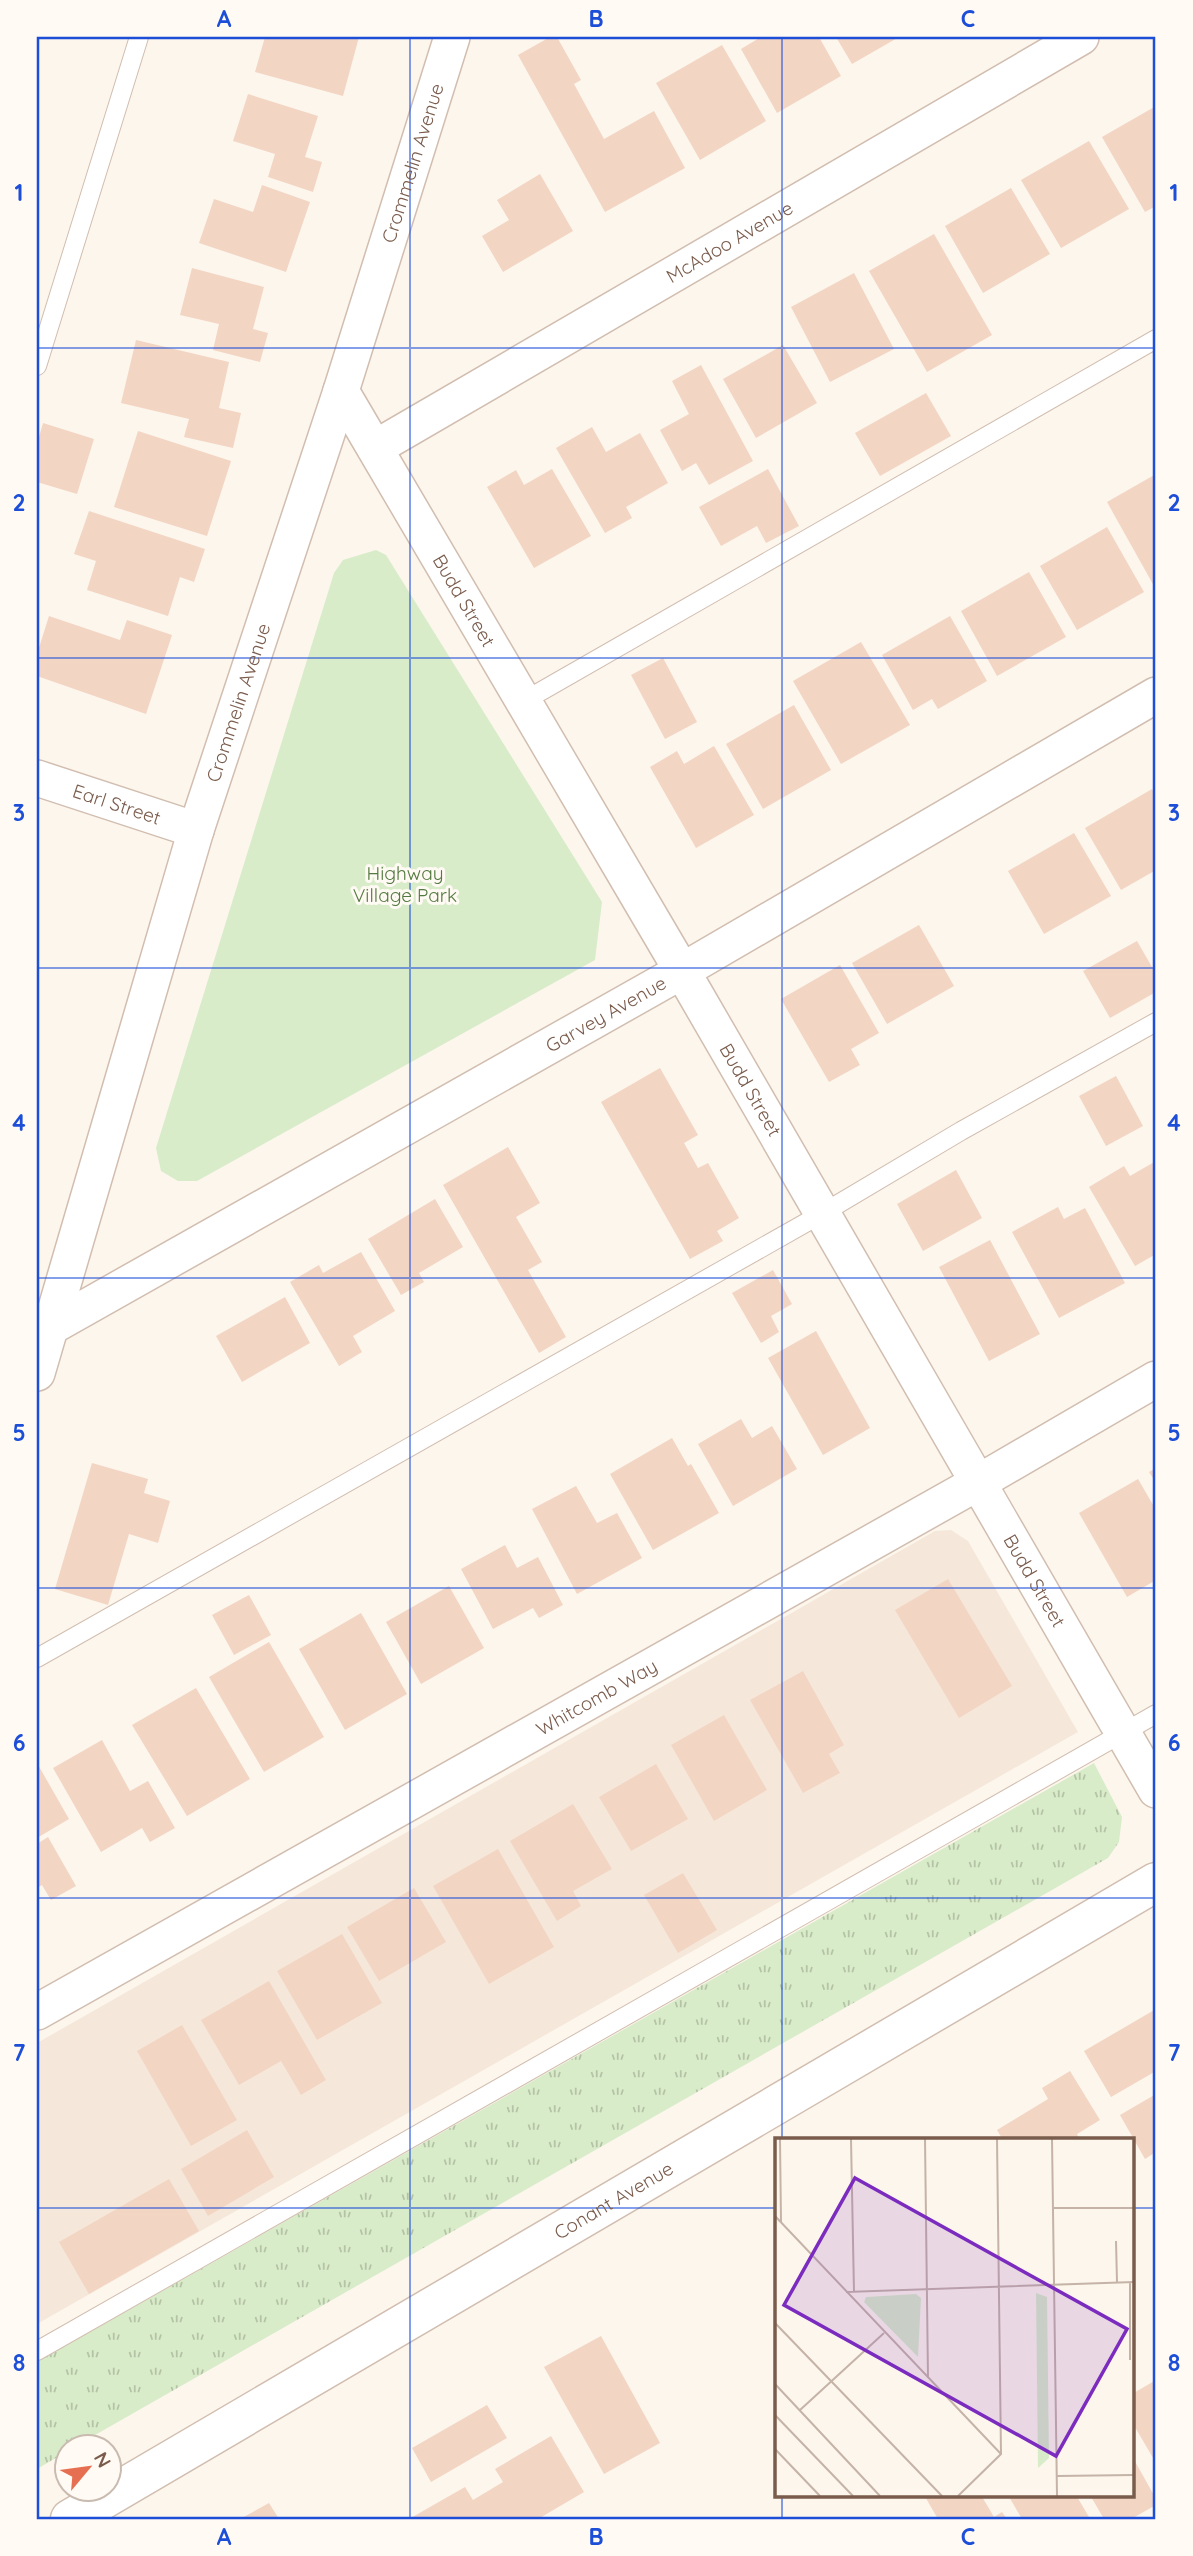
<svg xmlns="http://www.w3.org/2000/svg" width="1193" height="2556" viewBox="0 0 1193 2556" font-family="Quicksand,sans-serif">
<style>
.residential{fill:#f5e8da}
.grass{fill:url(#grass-tufts)}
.green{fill:#d8ecc9}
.building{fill:#f3d5c3}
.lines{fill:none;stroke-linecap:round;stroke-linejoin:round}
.service-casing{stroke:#d1beb0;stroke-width:20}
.minor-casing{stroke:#d1beb0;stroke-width:38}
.tertiary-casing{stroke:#d1beb0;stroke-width:41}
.service{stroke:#fff;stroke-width:18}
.minor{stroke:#fff;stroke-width:35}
.tertiary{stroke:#fff;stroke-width:38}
.grid{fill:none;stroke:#1d4ed8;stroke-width:2;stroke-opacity:0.55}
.labels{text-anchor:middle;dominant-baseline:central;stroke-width:6;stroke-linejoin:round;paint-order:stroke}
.street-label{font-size:19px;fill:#7a5c4d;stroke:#fffaf3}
.park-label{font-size:19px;fill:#537a41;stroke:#fffaf3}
.inset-road{fill:none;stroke:#c5b3a7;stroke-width:2}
.view{fill:#7b2cbf;fill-opacity:0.15;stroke:#7b2cbf;stroke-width:3.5}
.inset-edge{fill:none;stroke:#7a5c4d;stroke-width:3.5}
.neatline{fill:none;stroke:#1d4ed8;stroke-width:2.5}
.grid-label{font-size:23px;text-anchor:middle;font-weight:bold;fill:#1d4ed8}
</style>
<defs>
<pattern id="grass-tufts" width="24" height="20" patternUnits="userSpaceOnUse" patternTransform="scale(1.75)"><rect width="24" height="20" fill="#d8ecc9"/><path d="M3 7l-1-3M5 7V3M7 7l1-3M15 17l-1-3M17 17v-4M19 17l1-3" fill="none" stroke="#b4c2a5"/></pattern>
</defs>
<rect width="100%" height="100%" fill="#fdf6ec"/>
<polygon class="residential" points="951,1530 968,1541 1078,1732 37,2324 37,2043 935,1531"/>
<polygon class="grass" points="1094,1763 1122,1817 1119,1842 1108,1858 74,2447 66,2448 66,2452 37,2469 37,2362"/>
<polygon class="green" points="376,550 386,555 602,902 595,960 197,1181 178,1181 161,1171 156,1148 334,573 343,560"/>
<g class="building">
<polygon points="265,37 359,37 343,96 255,72"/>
<polygon points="550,37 557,37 581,80 574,84 604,139 654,111 685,168 605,212 518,55"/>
<polygon points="761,37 819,37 841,76 777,113 741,49"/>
<polygon points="836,37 899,37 852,64"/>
<polygon points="722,45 766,121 700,160 656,83"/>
<polygon points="248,94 318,116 305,157 322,162 313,192 268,177 275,154 233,141"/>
<polygon points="1156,106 1156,206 1145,212 1102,137"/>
<polygon points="1089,141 1129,209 1061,248 1021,180"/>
<polygon points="540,174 573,231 503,272 482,236 509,220 497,200"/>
<polygon points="262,185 310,202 286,272 199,243 214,199 253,212"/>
<polygon points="1011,188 1050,254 983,293 945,226"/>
<polygon points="934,234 992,335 927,372 869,271"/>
<polygon points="192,268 264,287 253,329 268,333 260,362 213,350 219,324 180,315"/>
<polygon points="854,273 894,349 830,382 791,307"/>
<polygon points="136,340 229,362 219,408 241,413 233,448 184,437 189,419 121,403"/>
<polygon points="783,345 817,403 756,438 723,379"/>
<polygon points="701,365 753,461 709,485 696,463 682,471 660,430 689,414 672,381"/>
<polygon points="926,393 951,436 880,476 855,433"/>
<polygon points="43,423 94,439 77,494 37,482 37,444"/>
<polygon points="592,427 606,452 640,433 668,483 626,507 632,518 605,533 556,448"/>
<polygon points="138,431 231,461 207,536 114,507"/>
<polygon points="552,469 591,536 534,568 487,487 516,470 524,485"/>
<polygon points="768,469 799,526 766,543 757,526 721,546 699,507"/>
<polygon points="1156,474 1156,585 1154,586 1107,502"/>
<polygon points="89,511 205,549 194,582 180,577 168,616 87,590 96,561 74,554"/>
<polygon points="1107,527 1144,592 1077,630 1040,566"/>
<polygon points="1029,572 1066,637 997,676 961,611"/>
<polygon points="49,616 120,640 127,620 172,635 146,714 37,676 37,654"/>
<polygon points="950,616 987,681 938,709 932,699 913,710 882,655"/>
<polygon points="861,642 910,725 841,764 793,681"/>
<polygon points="663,658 697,722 665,739 631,675"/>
<polygon points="794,705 831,770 763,809 726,744"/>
<polygon points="714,746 754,815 696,848 650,767 677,751 684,764"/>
<polygon points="1152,789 1156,796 1156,870 1121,890 1085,828"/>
<polygon points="1074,833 1111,896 1044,934 1008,871"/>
<polygon points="919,925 954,986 887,1024 852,963"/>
<polygon points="1137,941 1156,974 1156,992 1110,1018 1083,971"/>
<polygon points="840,965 879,1033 851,1049 860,1065 829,1082 781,999"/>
<polygon points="660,1068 698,1135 684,1143 698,1168 708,1163 739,1218 717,1231 723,1241 690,1259 601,1102"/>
<polygon points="1116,1076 1143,1126 1106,1146 1079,1096"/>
<polygon points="508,1147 540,1203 516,1217 542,1262 528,1270 566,1337 539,1353 443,1185"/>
<polygon points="1156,1161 1156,1254 1135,1266 1089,1187 1124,1166 1130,1176"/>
<polygon points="956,1170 982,1218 923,1251 897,1204"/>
<polygon points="435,1199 463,1247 419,1273 424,1282 401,1295 368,1239"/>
<polygon points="1058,1207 1064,1219 1085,1208 1125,1283 1059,1318 1012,1232"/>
<polygon points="990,1240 1040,1334 989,1361 939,1267"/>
<polygon points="361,1252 395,1311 353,1336 362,1352 339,1366 290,1282 319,1265 323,1273"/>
<polygon points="773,1270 792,1304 771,1316 779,1332 761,1343 732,1293"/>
<polygon points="285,1297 310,1343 242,1382 216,1336"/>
<polygon points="816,1331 870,1428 823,1455 768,1358"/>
<polygon points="741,1419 752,1438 772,1426 797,1469 733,1506 698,1444"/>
<polygon points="672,1438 688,1466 691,1464 719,1513 653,1550 610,1474"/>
<polygon points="92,1463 148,1479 144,1493 170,1501 158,1543 129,1534 108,1605 55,1589"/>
<polygon points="1156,1468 1156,1483 1149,1472"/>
<polygon points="1138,1479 1156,1510 1156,1580 1127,1597 1079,1513"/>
<polygon points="576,1486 597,1523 617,1513 642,1558 577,1594 532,1509"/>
<polygon points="505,1545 517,1568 538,1557 563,1605 539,1618 533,1608 493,1629 461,1569"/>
<polygon points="948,1579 1012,1686 959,1718 895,1610"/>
<polygon points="449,1586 484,1648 421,1684 386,1622"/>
<polygon points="249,1595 271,1635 234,1655 212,1615"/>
<polygon points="361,1613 407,1694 345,1730 299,1649"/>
<polygon points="269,1642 324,1737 264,1772 209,1677"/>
<polygon points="803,1671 844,1745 829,1754 840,1773 803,1793 750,1700"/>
<polygon points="196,1688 250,1779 187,1816 132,1725"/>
<polygon points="724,1715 767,1790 714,1821 671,1745"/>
<polygon points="102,1740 130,1791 148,1781 175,1828 150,1842 142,1828 101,1852 53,1768"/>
<polygon points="37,1763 69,1819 37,1838"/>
<polygon points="656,1764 688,1819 631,1851 599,1797"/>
<polygon points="573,1804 612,1869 573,1891 581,1906 557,1921 510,1841"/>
<polygon points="48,1837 76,1886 51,1900 42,1885 37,1888 37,1844"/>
<polygon points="498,1849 554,1947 489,1984 433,1886"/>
<polygon points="683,1873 717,1930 678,1953 644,1895"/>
<polygon points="414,1888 446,1942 379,1981 347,1927"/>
<polygon points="342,1934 382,2003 317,2040 277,1971"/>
<polygon points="269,1981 326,2080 301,2095 281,2061 239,2085 201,2020"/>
<polygon points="1156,2009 1156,2071 1111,2097 1084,2051"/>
<polygon points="182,2025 237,2120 191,2146 137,2051"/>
<polygon points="1070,2071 1100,2120 1077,2134 1080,2140 1003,2140 997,2130 1048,2099 1042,2088"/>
<polygon points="1156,2094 1156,2152 1145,2159 1120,2115"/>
<polygon points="247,2130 274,2177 208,2216 181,2169"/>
<polygon points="169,2179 199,2231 89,2294 59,2242"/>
<polygon points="601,2336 660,2443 604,2474 544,2367"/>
<polygon points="1156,2380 1156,2463 1132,2422 1132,2394"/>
<polygon points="487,2405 507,2438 431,2482 412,2448"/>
<polygon points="551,2436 584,2492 538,2519 409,2519 465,2487 473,2500 503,2482 495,2469"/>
<polygon points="1132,2456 1156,2499 1156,2505 1131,2519 1104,2519 1090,2495 1132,2495"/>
<polygon points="924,2495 981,2495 994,2517 1002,2512 1007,2519 938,2519"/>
<polygon points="1008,2495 1076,2495 1089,2517 1085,2519 1022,2519"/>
<polygon points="269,2503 279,2519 240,2519"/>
</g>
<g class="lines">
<g class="service-casing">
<g id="service">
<polyline points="37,366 139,37"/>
<polyline points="524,701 1156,339"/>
<polyline points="37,1658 823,1213 961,1131 1156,1022"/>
<polyline points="37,2351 1156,1714"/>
</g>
</g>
<g class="minor-casing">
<g id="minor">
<path id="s1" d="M341 391 682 971 1156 1790"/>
<path id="s2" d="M375 448 1081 37"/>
<path id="s3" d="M37 778 196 830"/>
<path id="s4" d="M51 1327 682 971 1156 695"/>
<path id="s5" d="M37 1373 196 830 341 391 452 37"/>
<path id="s6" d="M37 2012 979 1482 1156 1379"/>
</g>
</g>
<g class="tertiary-casing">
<g id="tertiary">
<path id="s7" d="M70 2519 1156 1882"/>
</g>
</g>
<use href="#service" class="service"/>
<use href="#minor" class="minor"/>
<use href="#tertiary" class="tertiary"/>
</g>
<path class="grid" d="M410 37V2519M782 37V2140M37 348H1156M37 658H1156M37 968H1156M37 1278H1156M37 1588H1156M37 1898H1156M37 2208H776M1132 2208H1156M782 2495V2519"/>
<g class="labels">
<g class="street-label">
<text stroke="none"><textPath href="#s5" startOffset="1267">Crommelin Avenue</textPath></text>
<text stroke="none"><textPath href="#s2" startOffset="410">McAdoo Avenue</textPath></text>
<text stroke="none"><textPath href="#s1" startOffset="243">Budd Street</textPath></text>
<text stroke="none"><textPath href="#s5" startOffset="700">Crommelin Avenue</textPath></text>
<text stroke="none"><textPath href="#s3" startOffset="84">Earl Street</textPath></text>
<text stroke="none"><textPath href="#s4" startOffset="637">Garvey Avenue</textPath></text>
<text stroke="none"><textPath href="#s1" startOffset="810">Budd Street</textPath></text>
<text stroke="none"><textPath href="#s1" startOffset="1377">Budd Street</textPath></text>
<text stroke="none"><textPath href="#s6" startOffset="642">Whitcomb Way</textPath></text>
<text stroke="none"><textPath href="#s7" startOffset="630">Conant Avenue</textPath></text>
</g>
<g class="park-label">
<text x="405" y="873">Highway<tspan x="405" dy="22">Village Park</tspan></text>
</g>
</g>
<g transform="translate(775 2138)">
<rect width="359" height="359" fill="#fdf6ec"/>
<path d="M261 155 272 159 274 320 263 330Z" fill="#d8ecc9"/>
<path d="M141 156 146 160 143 219 89 164 91 159Z" fill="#d8ecc9"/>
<path class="inset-road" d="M5 1 6 84M76 1 79 154M150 1 153 240M277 1 282 358M277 70H359M0 78 226 316M341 103 342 144M355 144V222M71 154 359 144M0 185 167 358M0 246 105 358M25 272 109 195M0 277 78 358M0 311 45 358M282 338 359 337M183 358 226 316 222 1"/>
<path class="view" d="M80 40 352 191 281 318 9 167Z"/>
<rect width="359" height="359" class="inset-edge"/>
</g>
<rect width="1193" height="2556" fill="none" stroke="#fffaf3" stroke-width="77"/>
<g transform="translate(88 2468) rotate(61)"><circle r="33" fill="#fffaf3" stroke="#cabbb1" stroke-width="2"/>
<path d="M0-5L12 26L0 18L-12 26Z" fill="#e76f51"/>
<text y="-10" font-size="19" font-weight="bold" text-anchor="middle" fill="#7a5c4d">N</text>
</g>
<rect x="38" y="38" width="1116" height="2480" class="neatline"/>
<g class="grid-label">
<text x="224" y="27">A</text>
<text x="596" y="27">B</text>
<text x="968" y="27">C</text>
<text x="19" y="201">1</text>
<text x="1174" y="201">1</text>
<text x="19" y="511">2</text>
<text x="1174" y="511">2</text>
<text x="19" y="821">3</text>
<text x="1174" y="821">3</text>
<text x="19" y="1131">4</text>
<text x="1174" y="1131">4</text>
<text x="19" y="1441">5</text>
<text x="1174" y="1441">5</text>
<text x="19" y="1751">6</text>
<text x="1174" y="1751">6</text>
<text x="19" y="2061">7</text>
<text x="1174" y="2061">7</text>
<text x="19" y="2371">8</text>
<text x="1174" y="2371">8</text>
<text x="224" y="2545">A</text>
<text x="596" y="2545">B</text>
<text x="968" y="2545">C</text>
</g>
</svg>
